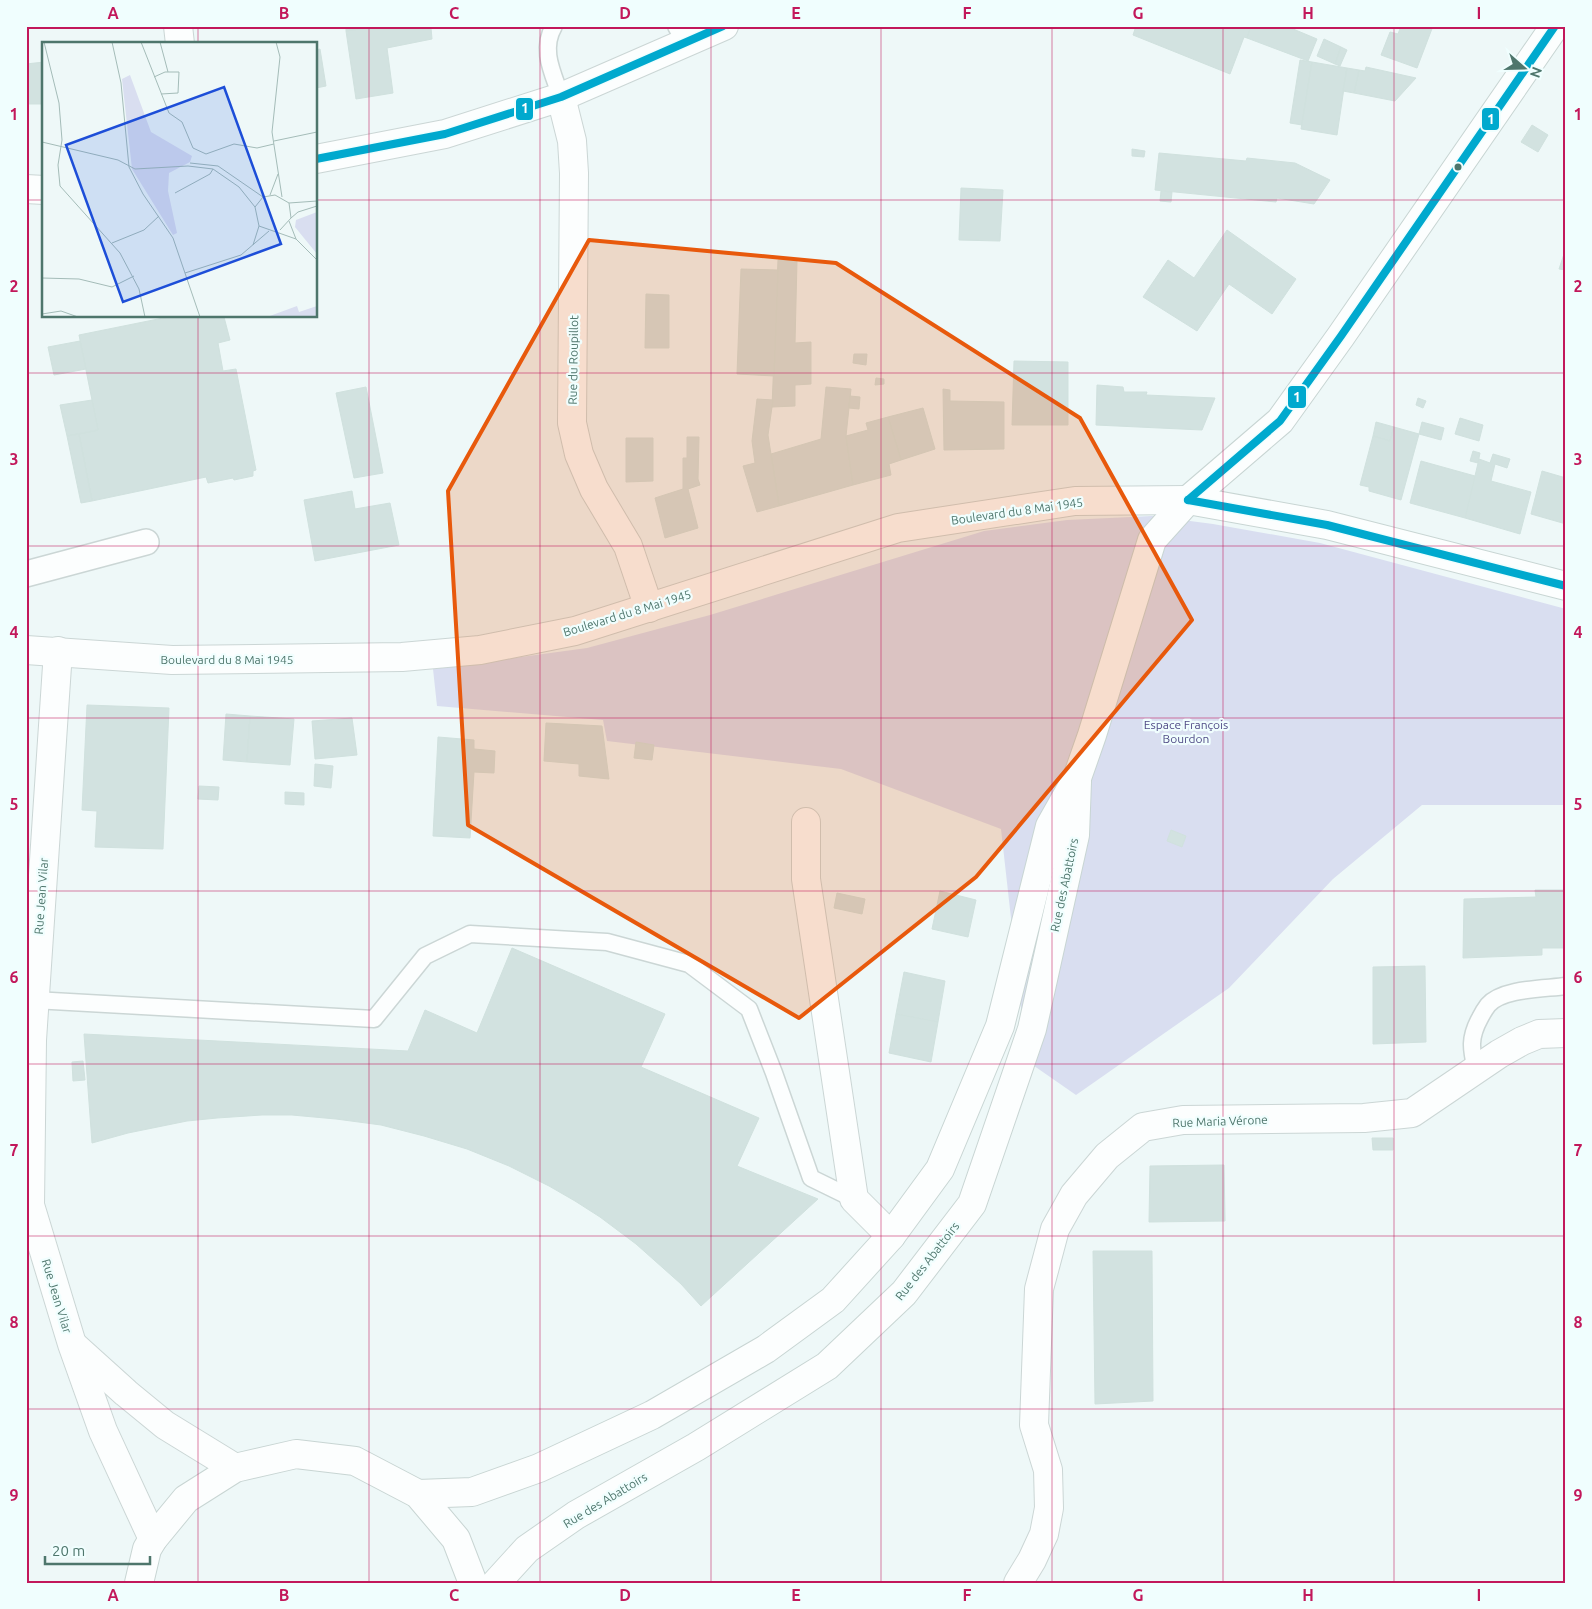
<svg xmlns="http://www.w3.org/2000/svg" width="1592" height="1609" viewBox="0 0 1592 1609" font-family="Ubuntu,sans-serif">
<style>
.green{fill:#d9def0}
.building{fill:#d2e2e0;stroke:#d0e1de}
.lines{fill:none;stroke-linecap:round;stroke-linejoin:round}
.service-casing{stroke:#cbd6d5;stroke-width:19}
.pedestrian-casing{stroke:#cbd6d5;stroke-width:28}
.minor-casing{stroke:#cbd6d5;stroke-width:30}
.tertiary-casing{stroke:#cbd6d5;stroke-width:30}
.secondary-casing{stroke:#c8d5d3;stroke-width:30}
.service{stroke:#fcfefe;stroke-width:16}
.pedestrian{stroke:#fcfefe;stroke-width:25}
.minor{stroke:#fcfefe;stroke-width:28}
.tertiary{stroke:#fcfefe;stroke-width:28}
.secondary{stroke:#fcfefe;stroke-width:28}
.bus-1-casing{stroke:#f0fefe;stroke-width:11}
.bus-1{stroke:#00a9ce;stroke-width:8}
.marked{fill:#e8590c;fill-opacity:0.2;stroke:#e8590c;stroke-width:4;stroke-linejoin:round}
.grid{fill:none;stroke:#c2185b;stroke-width:1;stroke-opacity:0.55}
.bus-dot{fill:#4e766c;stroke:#f0fefe;stroke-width:2}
.labels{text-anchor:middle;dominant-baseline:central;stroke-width:4.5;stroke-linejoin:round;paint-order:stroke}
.street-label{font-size:12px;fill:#4e766c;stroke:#f0fefe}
.park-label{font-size:12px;fill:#514c87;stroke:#f0fefe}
.inset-road{fill:none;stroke:#a4bcb8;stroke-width:1}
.view{fill:#1d4ed8;fill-opacity:0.15;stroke:#1d4ed8;stroke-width:2.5}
.inset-edge{fill:none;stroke:#4e766c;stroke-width:2.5}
.line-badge{stroke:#f0fefe;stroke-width:2}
.badge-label{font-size:14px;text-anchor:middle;font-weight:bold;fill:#fff}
.neatline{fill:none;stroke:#c2185b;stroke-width:2}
.grid-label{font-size:16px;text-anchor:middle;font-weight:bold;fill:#c2185b}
</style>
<rect width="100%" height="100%" fill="#eef8f8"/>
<polygon class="green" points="1152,516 1213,524 1320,543 1566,609 1566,805 1422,805 1333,879 1229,988 1076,1095 1027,1061 1001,829 841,769 607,741 603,720 437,706 433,669 587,648 710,615 984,531 1067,520"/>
<g class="building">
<polygon points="346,26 365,26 366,28 346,31"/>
<polygon points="365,26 439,26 431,28 432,39 387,48 393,93 356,99 346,31 366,28"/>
<polygon points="1136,26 1251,26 1247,38 1244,37 1230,74 1133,35"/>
<polygon points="1251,26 1286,26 1317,39 1308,61 1247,38"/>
<polygon points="1401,26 1433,26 1417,68 1381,55 1390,32 1398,34"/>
<polygon points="1324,39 1341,47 1335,64 1317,56"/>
<polygon points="1341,47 1347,50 1340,66 1335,64"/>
<polygon points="320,49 326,86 316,88 316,50"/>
<polygon points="1300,60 1312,62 1302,125 1290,123"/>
<polygon points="44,62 44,104 26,104 26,64"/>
<polygon points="1312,62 1347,68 1337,135 1301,129"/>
<polygon points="1366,67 1416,78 1395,101 1354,93 1359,70 1365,71"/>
<polygon points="1347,68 1359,70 1354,93 1343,91"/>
<polygon points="1532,125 1548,135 1538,152 1521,142"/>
<polygon points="1132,149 1145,151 1144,157 1132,156"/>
<polygon points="1159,153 1246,161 1247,158 1295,163 1330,180 1314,204 1277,198 1276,202 1155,190"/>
<polygon points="961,188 1003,190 1000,241 959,240"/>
<polygon points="1161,191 1172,192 1171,202 1160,201"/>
<polygon points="1227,230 1296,279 1272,314 1229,284 1197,331 1143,297 1168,260 1194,278"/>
<polygon points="1564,254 1566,255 1566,270 1559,269"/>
<polygon points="778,260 797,260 795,343 811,342 811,384 795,385 795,406 772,407"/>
<polygon points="741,269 778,270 774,376 737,374"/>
<polygon points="646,294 669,295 669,348 645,348"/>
<polygon points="173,316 224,317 230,340 218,343 223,371 236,369 256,470 253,471 253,476 234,480 233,478 208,483 206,477 92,501 79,434 98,430 79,335"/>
<polygon points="80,341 86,369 54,375 48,347"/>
<polygon points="854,354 867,354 866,365 853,363"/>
<polygon points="1014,361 1068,362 1068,425 1012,425"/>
<polygon points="876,378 884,379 884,384 875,385"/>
<polygon points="1097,385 1123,387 1124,392 1147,392 1146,395 1215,398 1202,430 1096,425"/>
<polygon points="366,387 383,473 354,478 336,393"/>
<polygon points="826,387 851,389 846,436 853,485 779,506 771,454 821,439"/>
<polygon points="943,389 950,390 950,401 1004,402 1004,449 944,450"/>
<polygon points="850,396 860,397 859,409 849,408"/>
<polygon points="1418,398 1426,401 1423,408 1416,405"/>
<polygon points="757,399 773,400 768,435 779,506 757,512 743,466 755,463 752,441"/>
<polygon points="92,400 98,430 67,436 60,405"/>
<polygon points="923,408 935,449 901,460 888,417"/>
<polygon points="888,417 901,460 889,464 891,475 853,485 846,436 868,430 866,423"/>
<polygon points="1460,418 1483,425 1479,441 1455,434"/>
<polygon points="1376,422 1394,427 1390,441 1373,436"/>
<polygon points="1422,422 1444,428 1441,440 1419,434"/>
<polygon points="1394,427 1419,434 1401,500 1369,491 1369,487 1360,485 1373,436 1390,441"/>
<polygon points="79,434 92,501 81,503 67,436"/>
<polygon points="687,437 699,437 698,479 700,485 688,489 698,528 665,538 655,498 683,489 683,458 687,458"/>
<polygon points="626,438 653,438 653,481 626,482"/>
<polygon points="1473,451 1480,453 1478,463 1470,461"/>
<polygon points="1493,454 1510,459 1507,468 1495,464 1491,481 1531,492 1520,534 1465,518 1479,459 1490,463"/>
<polygon points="1421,461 1475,476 1465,518 1410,503"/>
<polygon points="1542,471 1566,478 1566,524 1531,514"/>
<polygon points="352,491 355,509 390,503 399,545 315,561 304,500"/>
<polygon points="87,705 169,708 163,849 95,847 97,811 82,810"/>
<polygon points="226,714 250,716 247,762 223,760"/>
<polygon points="250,716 294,719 290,765 247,762"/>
<polygon points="352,718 357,755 315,759 312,721"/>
<polygon points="546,723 602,726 609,779 579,776 579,764 544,761"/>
<polygon points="438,737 474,740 474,749 495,751 494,773 474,772 470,838 433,836"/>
<polygon points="636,742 654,745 652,760 634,758"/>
<polygon points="315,764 333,766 331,788 314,786"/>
<polygon points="199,786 219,787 218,800 198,799"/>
<polygon points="285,792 304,793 304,805 285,804"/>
<polygon points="1171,830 1186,836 1182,847 1167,841"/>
<polygon points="1535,890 1566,890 1566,948 1542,948 1542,955 1463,958 1464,899 1536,897"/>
<polygon points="940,891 976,900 968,937 932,929"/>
<polygon points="837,893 865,899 862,914 834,908"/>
<polygon points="512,948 665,1014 641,1067 759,1118 737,1166 818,1199 701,1306 681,1284 636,1244 600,1217 575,1201 549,1186 509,1166 467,1149 424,1136 381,1125 336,1119 292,1115 262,1115 217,1118 187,1121 128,1133 92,1143 84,1034 408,1051 425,1010 477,1033"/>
<polygon points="1425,966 1426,1042 1373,1044 1373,967"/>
<polygon points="904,972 945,981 938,1022 896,1014"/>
<polygon points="896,1014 938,1022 931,1062 889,1053"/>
<polygon points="83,1061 85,1080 73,1081 72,1062"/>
<polygon points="1372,1138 1393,1138 1393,1150 1373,1150"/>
<polygon points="1224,1165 1225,1221 1149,1222 1150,1166"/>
<polygon points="1093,1251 1152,1251 1153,1401 1095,1404"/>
</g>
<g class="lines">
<g class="service-casing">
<g id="service">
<path d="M554 26C540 50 553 73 561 97"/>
<polyline points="676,26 685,43"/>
<polyline points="34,1000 374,1019 425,956 470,934 607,942 689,964 749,1009 774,1073 811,1178 854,1199"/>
<path d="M1476 1070C1471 1049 1469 1038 1480 1018 1482 1014 1485 1009 1488 1005 1503 988 1545 989 1566 986"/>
</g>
</g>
<g class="pedestrian-casing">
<polyline id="pedestrian" points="26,574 146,542"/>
</g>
<g class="minor-casing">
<g id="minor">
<polyline points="178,26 180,44"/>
<polyline points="561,97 572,141 574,173 572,423 579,454 594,489 628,546 649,608"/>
<polyline points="316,159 445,134 561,97 724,26"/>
<polyline points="26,189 44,190"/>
<polyline points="58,651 32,1040 30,1205 72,1344 103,1431 153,1539"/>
<polyline points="806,822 806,879 854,1199 891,1236"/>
<polyline points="75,1347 126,1393 165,1425 235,1468"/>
<polyline points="1018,1583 1032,1560 1044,1534 1049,1508 1048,1470 1034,1425 1039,1289 1055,1229 1074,1195 1107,1156 1143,1127 1183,1120 1364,1118 1412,1113 1499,1054 1522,1041 1539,1034 1566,1033"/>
</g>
</g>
<g class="tertiary-casing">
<polyline id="tertiary" points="26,650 172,660 402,657 480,650 575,631 898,528 1075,501 1188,500"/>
</g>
<g class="secondary-casing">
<g id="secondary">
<polyline points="1188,500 1327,525 1566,586"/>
<polyline points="418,1494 472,1492 539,1468 652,1415 766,1349 833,1300 891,1236 940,1169 1000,1026 1050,826 1077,778 1092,735 1152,540 1188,500 1280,421 1341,336 1555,26"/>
<polyline points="139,1583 147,1549 153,1539 186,1499 235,1468 296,1454 355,1461 418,1494 456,1539 473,1583"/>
<polyline points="496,1583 527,1549 576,1515 696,1447 827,1366 904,1293 972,1204 1032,1029 1075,835 1077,782"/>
</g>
</g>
<use href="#service" class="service"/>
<use href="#pedestrian" class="pedestrian"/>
<use href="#minor" class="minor"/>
<use href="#tertiary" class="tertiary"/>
<use href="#secondary" class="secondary"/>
<g class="bus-1-casing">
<g id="bus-1">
<polyline points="316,159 445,134 561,97 723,26"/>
<polyline points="1188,500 1280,421 1341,336 1555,26"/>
<polyline points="1188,500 1327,525 1566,586"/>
</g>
</g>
<use href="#bus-1" class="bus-1"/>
</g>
<path class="marked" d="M589 240 836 263 1080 418 1192 620 976 877 799 1018 468 825 448 491Z"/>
<path class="grid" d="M198 26V44M369 26V1583M540 26V1583M711 26V1583M881 26V1583M1052 26V1583M1223 26V1583M1394 26V1583M26 200H44M316 200H1566M198 316V1583M26 373H1566M26 546H1566M26 718H1566M26 891H1566M26 1064H1566M26 1236H1566M26 1409H1566"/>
<circle class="bus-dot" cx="1458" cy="167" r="4.5"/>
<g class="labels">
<g class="street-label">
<text transform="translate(573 360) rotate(-89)">Rue du Roupillot</text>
<text transform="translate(1017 511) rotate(-8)">Boulevard du 8 Mai 1945</text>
<text transform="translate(627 613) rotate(-17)">Boulevard du 8 Mai 1945</text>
<text x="227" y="659">Boulevard du 8 Mai 1945</text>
<text transform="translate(1064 885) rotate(-78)">Rue des Abattoirs</text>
<text transform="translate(41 896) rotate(-86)">Rue Jean Vilar</text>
<text transform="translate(1220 1121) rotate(-2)">Rue Maria Vérone</text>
<text transform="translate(927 1261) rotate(-52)">Rue des Abattoirs</text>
<text transform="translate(57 1296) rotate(73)">Rue Jean Vilar</text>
<text transform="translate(605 1500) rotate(-31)">Rue des Abattoirs</text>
</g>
<g class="park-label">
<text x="1186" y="724">Espace François<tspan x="1186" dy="14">Bourdon</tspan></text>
</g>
</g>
<g transform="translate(42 42)">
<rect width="275" height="275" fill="#eef8f8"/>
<path d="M88 33 109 90 150 114 148 120 127 131 126 149 135 191 131 193 90 127 80 37ZM275 170V212L253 185 254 178ZM255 264 257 270 275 264V275H225Z" fill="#d9def0"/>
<path class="inset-road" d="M2 0 17 61 20 98 16 123 18 144 78 211 97 247 103 275M70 0 79 41 87 125M99 0 127 71 140 80 151 106 164 112 192 102 215 106 232 102M118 0 126 30M234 0 238 15 230 90 240 155M112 35 123 30H137L136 51 119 52M232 99 275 90M0 100 76 118 93 127 146 124 171 127 197 145 213 165M148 121 176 124 221 155M87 125 101 152 131 196 158 275M133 151 168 132 171 127M228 153 236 132M247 161 275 159M249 176 256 170 275 164M247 179 254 197 275 218M238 188 249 176 247 161 233 153 221 155 213 165 217 184 254 197M70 201 102 188 117 174M211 203 217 184M143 231 199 213 227 189M0 236 37 237 70 245 92 234M0 272 19 269 36 275"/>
<path class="view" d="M182 45 239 202 81 260 24 103Z"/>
<rect width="275" height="275" class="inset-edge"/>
</g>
<g class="line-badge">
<rect x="515" y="97" width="19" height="24" rx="5" fill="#00a9ce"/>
<rect x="1481" y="107" width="19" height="24" rx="5" fill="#00a9ce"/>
<rect x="1287" y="385" width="20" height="24" rx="5" fill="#00a9ce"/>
</g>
<g class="badge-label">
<text x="525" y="113">1</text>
<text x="1491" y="124">1</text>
<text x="1297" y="402">1</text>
</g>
<rect width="1592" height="1609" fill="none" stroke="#f0fefe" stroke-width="55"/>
<g transform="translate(1524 68) rotate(110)" stroke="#f0fefe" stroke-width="4" paint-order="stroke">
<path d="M0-4L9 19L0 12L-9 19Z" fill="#4e766c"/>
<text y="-8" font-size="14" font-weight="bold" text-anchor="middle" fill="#4e766c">N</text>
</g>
<path d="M45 1556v8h105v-8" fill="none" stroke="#4e766c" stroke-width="2.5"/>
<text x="52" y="1556" font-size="15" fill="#4e766c" stroke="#f0fefe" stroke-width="4" paint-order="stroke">20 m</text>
<rect x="28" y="28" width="1536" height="1554" class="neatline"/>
<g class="grid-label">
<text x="113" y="19">A</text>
<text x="284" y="19">B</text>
<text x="454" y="19">C</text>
<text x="625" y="19">D</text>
<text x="796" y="19">E</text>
<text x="967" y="19">F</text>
<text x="1138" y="19">G</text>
<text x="1308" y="19">H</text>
<text x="1479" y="19">I</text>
<text x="14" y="120">1</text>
<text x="1578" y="120">1</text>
<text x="14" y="292">2</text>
<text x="1578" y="292">2</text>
<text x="14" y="465">3</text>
<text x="1578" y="465">3</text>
<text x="14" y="638">4</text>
<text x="1578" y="638">4</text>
<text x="14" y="810">5</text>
<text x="1578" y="810">5</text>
<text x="14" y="983">6</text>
<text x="1578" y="983">6</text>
<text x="14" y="1156">7</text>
<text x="1578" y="1156">7</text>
<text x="14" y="1328">8</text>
<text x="1578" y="1328">8</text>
<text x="14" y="1501">9</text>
<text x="1578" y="1501">9</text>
<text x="113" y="1601">A</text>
<text x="284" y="1601">B</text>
<text x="454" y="1601">C</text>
<text x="625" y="1601">D</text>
<text x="796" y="1601">E</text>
<text x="967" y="1601">F</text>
<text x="1138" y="1601">G</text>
<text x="1308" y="1601">H</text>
<text x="1479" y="1601">I</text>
</g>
</svg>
